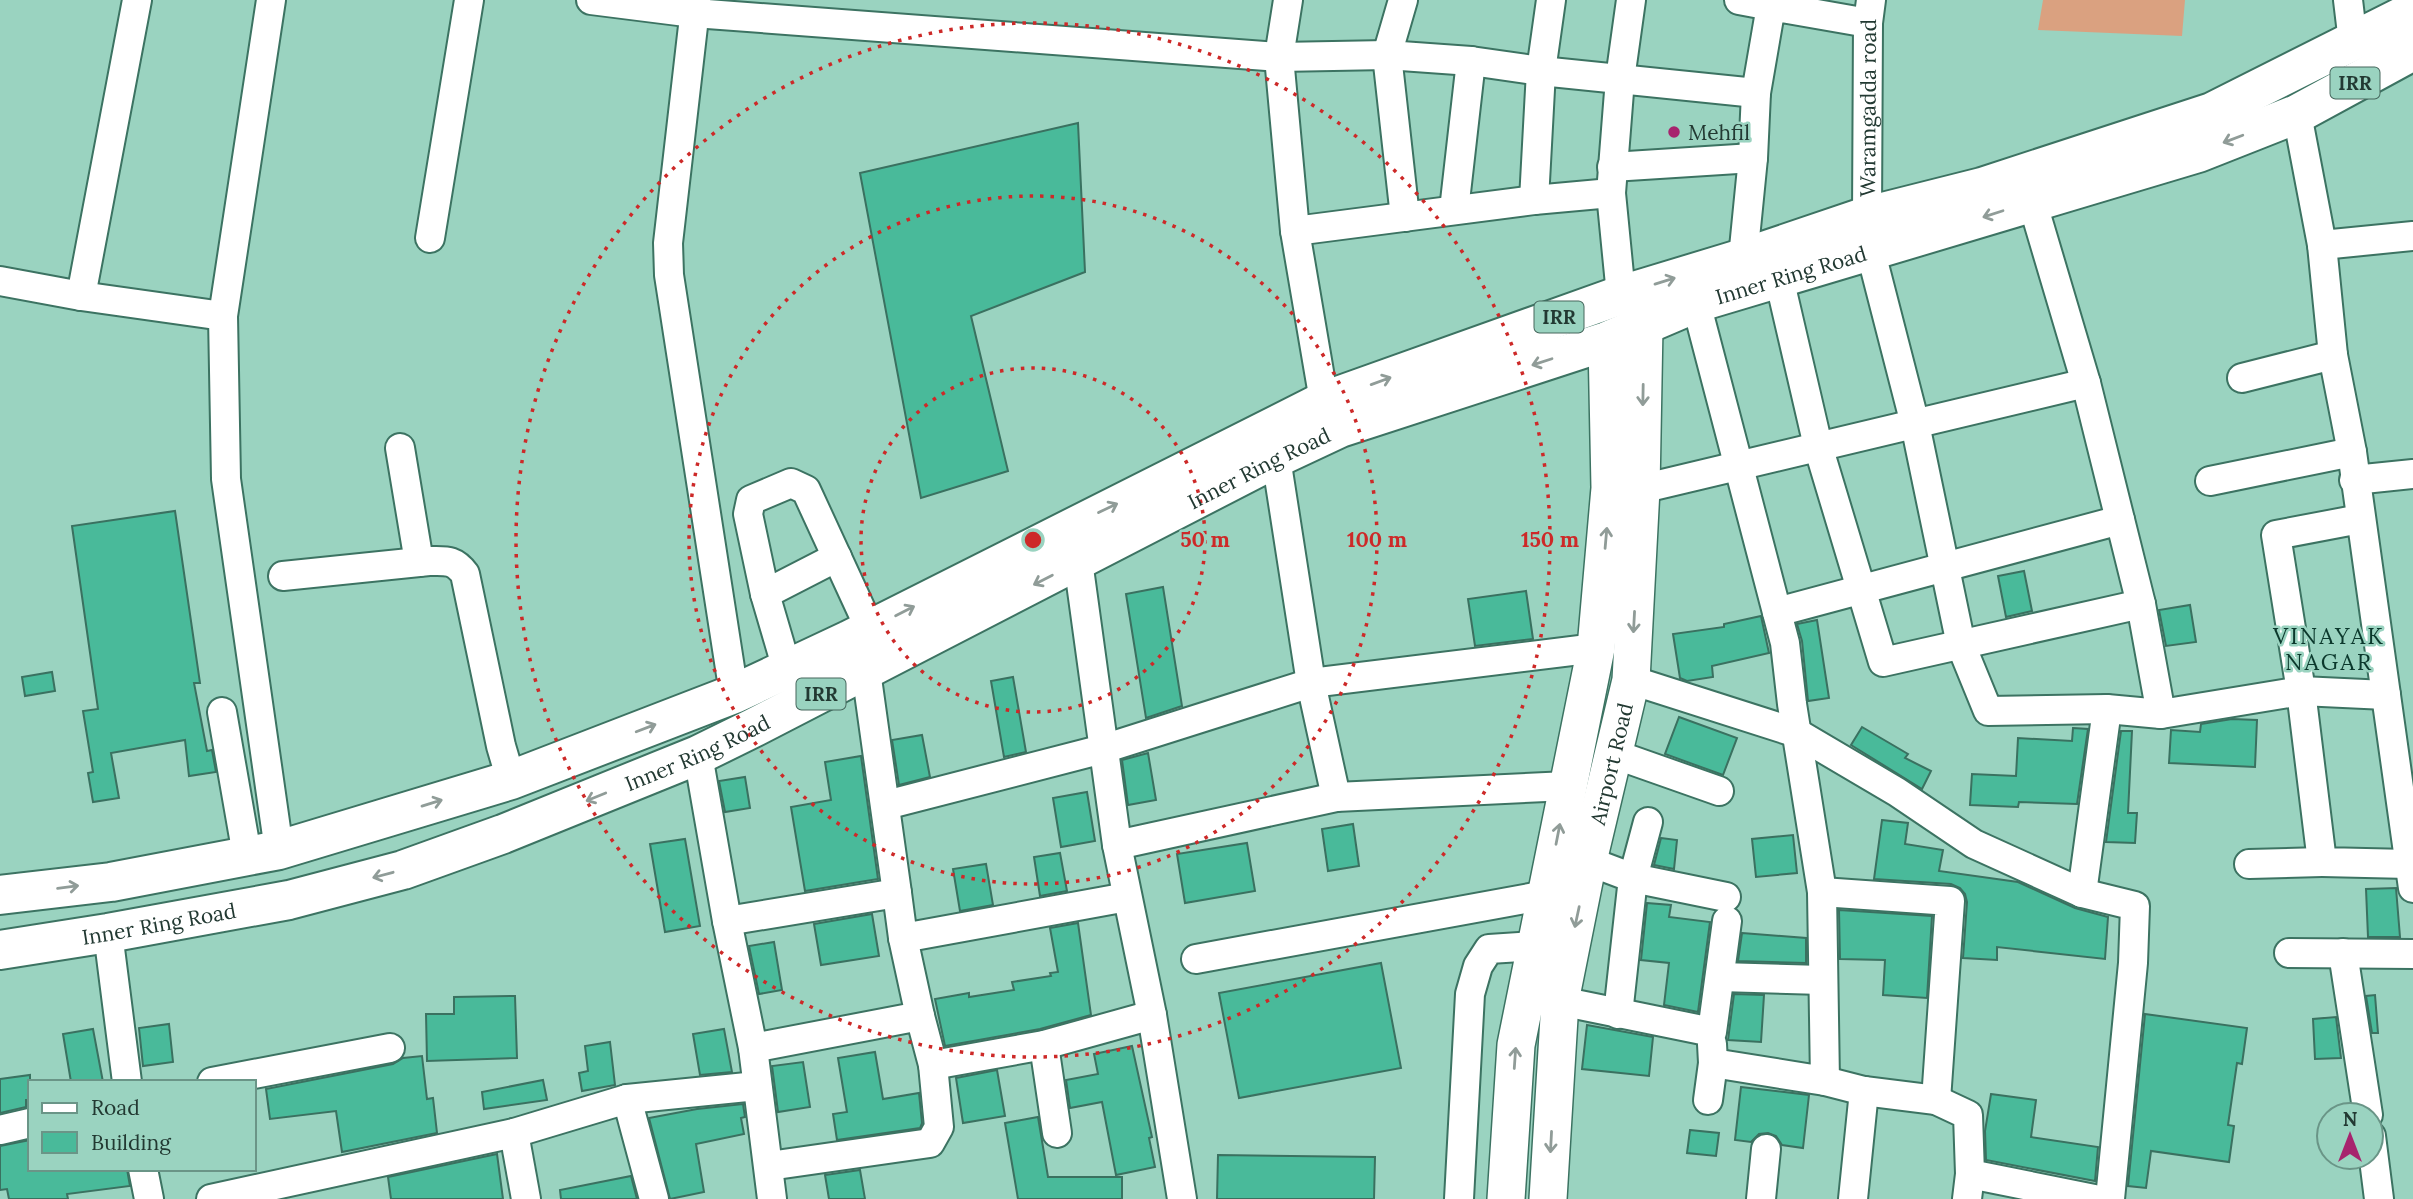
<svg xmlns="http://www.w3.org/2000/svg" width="2413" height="1199" viewBox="0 0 2413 1199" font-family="Lora,serif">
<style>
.green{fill:#daa180}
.building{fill:#49ba9a;stroke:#3a7160;stroke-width:2}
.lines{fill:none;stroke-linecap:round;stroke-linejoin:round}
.minor-casing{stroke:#3c7362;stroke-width:32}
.major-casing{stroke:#3c7362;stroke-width:40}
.highway-casing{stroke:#3c7362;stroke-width:42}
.minor{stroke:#fff;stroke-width:28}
.major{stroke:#fff;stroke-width:37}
.highway{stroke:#fff;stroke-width:38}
.oneway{stroke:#909c98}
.ring{fill:none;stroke:#cd2928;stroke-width:3.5;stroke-dasharray:3.5 7}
.poi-dot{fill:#a7236e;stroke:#9ad3c0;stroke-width:2.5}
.labels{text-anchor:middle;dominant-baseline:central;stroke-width:5;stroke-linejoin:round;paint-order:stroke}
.shield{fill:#9ad3c0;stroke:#46675d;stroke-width:2}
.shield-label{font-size:19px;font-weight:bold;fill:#223932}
.street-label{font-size:21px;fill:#223932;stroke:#9ad3c0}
.poi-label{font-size:21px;fill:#223932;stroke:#9ad3c0;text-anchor:start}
.neighbourhood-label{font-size:23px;letter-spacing:2px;fill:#0b382c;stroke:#9ad3c0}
.centre{fill:#cd2928;stroke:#9ad3c0;stroke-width:3.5}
.ring-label{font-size:21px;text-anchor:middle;font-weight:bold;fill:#cd2928;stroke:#9ad3c0;stroke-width:5;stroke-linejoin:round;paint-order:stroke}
</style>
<rect width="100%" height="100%" fill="#9ad3c0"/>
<polygon class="green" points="2043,0 2185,0 2182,36 2038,30"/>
<g class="building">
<polygon points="1078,123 1085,272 971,316 1008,471 921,498 860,173"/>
<polygon points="175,511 200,683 194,683 207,751 212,750 216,772 189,776 185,740 111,753 119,798 93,802 88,773 93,772 83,711 98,709 72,526"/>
<polygon points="2024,571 2032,611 2006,617 1998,576"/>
<polygon points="1163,587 1182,706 1146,718 1126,594"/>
<polygon points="1526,591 1533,639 1475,646 1468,599"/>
<polygon points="2190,605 2196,642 2166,646 2159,610"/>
<polygon points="1761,616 1769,653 1712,666 1713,677 1687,681 1680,678 1673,634 1724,627 1724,624"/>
<polygon points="1817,620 1829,698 1808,701 1802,641 1797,624"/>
<polygon points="52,672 55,691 25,696 22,677"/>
<polygon points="1013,677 1026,752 1004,757 991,681"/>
<polygon points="1679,717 1737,738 1723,775 1665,754"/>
<polygon points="2232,719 2257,720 2255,767 2169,763 2171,730 2200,732 2201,724"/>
<polygon points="1862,727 1908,754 1905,758 1931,771 1922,789 1851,745"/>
<polygon points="2073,728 2088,729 2077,804 2019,802 2018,807 1970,805 1972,774 2016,776 2018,738 2072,741"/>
<polygon points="2121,731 2132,731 2128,813 2137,813 2135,843 2106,842"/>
<polygon points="922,735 930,777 899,785 892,740"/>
<polygon points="1148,753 1156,800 1128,805 1122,760"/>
<polygon points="861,756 878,879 805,891 791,807 831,800 825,762"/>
<polygon points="745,777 750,808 725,812 719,781"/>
<polygon points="1087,792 1095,841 1061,847 1053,798"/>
<polygon points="1882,820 1908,823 1905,844 1943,850 1939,871 2018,882 2075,908 2108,917 2105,959 1997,947 1997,960 1963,958 1967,902 1965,894 1960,888 1951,884 1874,879"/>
<polygon points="1353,824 1359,866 1328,871 1322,829"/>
<polygon points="1793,835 1797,873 1756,877 1752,839"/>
<polygon points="1661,838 1677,840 1674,869 1654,865"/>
<polygon points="685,839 700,926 665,932 650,844"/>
<polygon points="1247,843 1255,891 1185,903 1177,854"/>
<polygon points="1060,853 1067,891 1040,896 1034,857"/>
<polygon points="986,864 993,905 960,911 953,869"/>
<polygon points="2396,888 2400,937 2368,937 2366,889"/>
<polygon points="1647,903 1671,905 1669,917 1710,922 1698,1012 1664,1005 1669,963 1641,960"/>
<polygon points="1839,910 1932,916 1927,998 1883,995 1885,960 1840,959"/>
<polygon points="872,914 879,956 821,965 814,924"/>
<polygon points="1078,923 1091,1015 1040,1029 945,1046 935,999 969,993 969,997 1014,990 1012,982 1051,976 1050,973 1058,972 1050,928"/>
<polygon points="1742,933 1806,938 1806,963 1738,961"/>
<polygon points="774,942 782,990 759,994 749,946"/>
<polygon points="1381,963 1401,1068 1239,1098 1219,993"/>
<polygon points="1734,994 1764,995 1761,1042 1728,1040"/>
<polygon points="2375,995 2378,1033 2372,1033 2366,996"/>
<polygon points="515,996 517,1058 427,1061 426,1014 454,1014 454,997"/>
<polygon points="2145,1014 2247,1028 2242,1064 2237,1063 2228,1125 2234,1126 2229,1162 2151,1151 2146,1188 2128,1186"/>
<polygon points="2336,1017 2341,1058 2315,1059 2313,1019"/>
<polygon points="169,1024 173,1062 143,1066 139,1028"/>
<polygon points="1587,1025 1653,1037 1649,1076 1582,1069"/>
<polygon points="93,1029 103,1082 71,1082 63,1034"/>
<polygon points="724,1029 732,1072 700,1075 693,1034"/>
<polygon points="610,1042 615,1085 582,1091 579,1073 588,1071 585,1046"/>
<polygon points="1132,1046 1152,1137 1149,1138 1155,1167 1116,1175 1102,1102 1070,1108 1066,1080 1098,1074 1094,1054"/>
<polygon points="875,1052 883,1099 919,1093 922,1123 920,1128 837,1140 833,1114 847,1112 838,1058"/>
<polygon points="422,1056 427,1099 433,1098 437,1133 342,1152 336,1111 270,1119 266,1089 393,1064 403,1058"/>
<polygon points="803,1062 810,1107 778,1112 772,1066"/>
<polygon points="997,1070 1005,1116 963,1123 956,1078"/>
<polygon points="30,1075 30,1100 26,1100 26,1107 0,1113 0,1079"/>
<polygon points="543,1080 547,1100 484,1109 482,1092"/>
<polygon points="1741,1087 1809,1095 1803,1148 1782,1145 1776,1136 1768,1133 1759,1134 1751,1142 1735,1140"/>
<polygon points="1991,1094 2036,1100 2031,1137 2098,1147 2095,1181 1986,1160 1985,1131"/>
<polygon points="743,1104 745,1117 741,1118 744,1134 696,1144 704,1192 670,1199 649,1118 697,1109"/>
<polygon points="1038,1117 1048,1177 1122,1177 1122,1199 1018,1199 1005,1123"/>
<polygon points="1690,1130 1719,1133 1716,1156 1687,1153"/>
<polygon points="30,1140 30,1169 127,1169 130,1186 67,1194 68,1199 9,1199 7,1189 0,1190 0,1146"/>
<polygon points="497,1154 503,1199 391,1199 388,1177"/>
<polygon points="1218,1155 1375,1157 1374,1199 1217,1199"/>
<polygon points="860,1170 865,1199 829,1199 825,1175"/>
<polygon points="631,1176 637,1199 561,1199 560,1190"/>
</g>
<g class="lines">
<g class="minor-casing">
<g id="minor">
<polyline points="271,0 223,316 226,479 279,850"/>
<polyline points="591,0 694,13 1279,57 1387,55 1471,61 1541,71 1756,93"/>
<polyline points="696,0 668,243 669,275 734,694"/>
<polyline points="1288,0 1279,57 1295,231 1324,401"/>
<polyline points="1403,0 1387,55 1405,217"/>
<polyline points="1739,0 1771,6 1773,0"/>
<polyline points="2348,0 2353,42"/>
<polyline points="2297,114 2322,245 2333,355 2352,452 2413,888"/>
<polyline points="1612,167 1753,158"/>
<polyline points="1534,200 1541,71 1551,0"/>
<polyline points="2032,201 2086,383 2141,604"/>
<polyline points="1454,210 1471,61"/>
<path id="s1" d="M1867 216 1868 23 1871 0"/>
<polyline points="1295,231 1534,200 1611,193"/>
<polyline points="430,238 469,0"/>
<polyline points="2322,245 2413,236"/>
<polyline points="1871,253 1915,424 1961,645 1988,711 2107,709 2161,714"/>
<polyline points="1743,258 1753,158 1756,93 1771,6 1868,23"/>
<polyline points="1779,278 1818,446 1883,662 2141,604 2161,714 2301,691 2386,695"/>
<polyline points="0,281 81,296 223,316"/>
<polyline points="1621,295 1611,193 1620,79 1631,0"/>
<polyline points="81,296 137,0"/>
<polyline points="1696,303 1785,643 1792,704 1822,892 1825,1081 1713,1063"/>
<polyline points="2242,378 2333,355"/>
<polyline points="400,448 419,562"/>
<polyline points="1276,458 1311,683 1336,797"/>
<polyline points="2354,480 2413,474"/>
<polyline points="2210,481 2352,452"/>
<polyline points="1641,489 2086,383"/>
<polyline points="2360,519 2276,535 2301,691 2322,862 2409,864"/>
<polyline points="1078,561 1117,845 1152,1015 1182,1199"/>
<path d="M283 576 429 561C446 561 454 559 465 574L501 746 511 780"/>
<polyline points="765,594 837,557"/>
<polyline points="1777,612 2120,520"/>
<polyline points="787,669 765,594 748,514 751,500 791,483 806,490 870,629"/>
<polyline points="1631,680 1797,733 1897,792 1974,844 2082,893 2135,906 2133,963 2110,1199"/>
<polyline points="222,712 247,855"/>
<polyline points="1614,754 1719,791"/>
<polyline points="698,755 727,921 753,1048 772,1199"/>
<polyline points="886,805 1103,749 1311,683 1596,648"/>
<polyline points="1648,822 1633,878 1726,897"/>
<polyline points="1117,845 1336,797 1568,786"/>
<polyline points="1588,861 1633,878 1618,1014"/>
<polyline points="2249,864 2322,862"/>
<polyline points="1822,892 1950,901 1936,1100"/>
<polyline points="2082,893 2107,709"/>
<polyline points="727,921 897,893 866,671"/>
<polyline points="108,933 127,1082"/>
<polyline points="903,938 1127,897"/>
<polyline points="2289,953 2413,954"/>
<polyline points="2343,953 2368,1115"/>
<polyline points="1196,959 1546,895"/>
<polyline points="1720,977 1822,980"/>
<polyline points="1560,1001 1712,1032 1727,921"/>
<polyline points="1044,1045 1057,1133"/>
<polyline points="753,1048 920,1016 903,938 897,893"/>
<polyline points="933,1065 1044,1045 1152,1015"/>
<polyline points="1825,1081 1864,1091 1936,1100 1968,1115 1970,1174 2094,1199"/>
<polyline points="212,1082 390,1048"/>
<polyline points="627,1099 757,1086"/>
<polyline points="1708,1100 1713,1063 1712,1044"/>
<polyline points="0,1130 30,1123"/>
<polyline points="514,1133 526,1199"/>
<polyline points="2371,1136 2379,1199"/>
<polyline points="769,1166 930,1143 939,1127 933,1065 920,1016"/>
<polyline points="143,1169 149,1199"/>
<polyline points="211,1199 514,1133 627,1099 654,1199"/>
<polyline points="1459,1199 1470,994 1478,966 1489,949 1536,946"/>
<polyline points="1761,1199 1766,1149"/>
<polyline points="1853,1199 1864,1091"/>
<polyline points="1967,1199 1970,1174"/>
</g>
</g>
<g class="major-casing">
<g id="major">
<polyline points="1506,1199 1516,1045 1596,648 1610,488 1607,341"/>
<path id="s2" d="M1548 1199 1560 1001 1588 861 1631 680 1641 489 1644 326"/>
</g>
</g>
<g class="highway-casing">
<g id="highway">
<polyline points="0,895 111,882 279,850 511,780 734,694 849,640 1324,401 1621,295 1743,258 1867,216 1982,187 2212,112 2413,11"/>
<path id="s3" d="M0 950 108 933 289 900 403 870 503 834 698 755 753 728 1276 458 1340 428 1607 341 1696 303 2198 153 2297 114 2413 51"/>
</g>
</g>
<use href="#minor" class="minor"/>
<use href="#major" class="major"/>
<use href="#highway" class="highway"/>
</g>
<defs><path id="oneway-shaft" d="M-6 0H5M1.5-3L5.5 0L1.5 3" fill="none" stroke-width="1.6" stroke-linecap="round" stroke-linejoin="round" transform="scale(1.75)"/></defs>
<g class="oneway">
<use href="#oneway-shaft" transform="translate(2233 139) rotate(159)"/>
<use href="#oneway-shaft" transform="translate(1993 214) rotate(162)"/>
<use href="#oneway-shaft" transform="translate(1665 281) rotate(-17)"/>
<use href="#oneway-shaft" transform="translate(1542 362) rotate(162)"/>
<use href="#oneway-shaft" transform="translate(1381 381) rotate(-20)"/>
<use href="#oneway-shaft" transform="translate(1643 395) rotate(91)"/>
<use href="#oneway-shaft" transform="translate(1108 508) rotate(-26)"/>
<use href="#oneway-shaft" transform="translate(1606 538) rotate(-85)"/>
<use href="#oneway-shaft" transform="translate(1043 580) rotate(153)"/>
<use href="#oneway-shaft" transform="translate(905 611) rotate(-27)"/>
<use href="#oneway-shaft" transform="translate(1634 622) rotate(93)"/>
<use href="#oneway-shaft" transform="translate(646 728) rotate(-21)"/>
<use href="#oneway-shaft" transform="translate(596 797) rotate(158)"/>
<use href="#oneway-shaft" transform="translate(432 803) rotate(-17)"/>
<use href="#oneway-shaft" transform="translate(1558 834) rotate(-79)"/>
<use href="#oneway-shaft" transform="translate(383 875) rotate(165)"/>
<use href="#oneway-shaft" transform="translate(68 887) rotate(-7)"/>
<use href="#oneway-shaft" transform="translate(1577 917) rotate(102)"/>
<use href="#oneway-shaft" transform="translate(1515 1058) rotate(-86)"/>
<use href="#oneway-shaft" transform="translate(1551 1142) rotate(93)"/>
</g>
<g class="ring">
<circle cx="1033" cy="540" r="172"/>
<circle cx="1033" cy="540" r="344"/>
<circle cx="1033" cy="540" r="517"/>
</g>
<circle class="poi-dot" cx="1674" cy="132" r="7"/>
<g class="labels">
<g class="shield">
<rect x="2330.5" y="67.5" width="49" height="31" rx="5"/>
<rect x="1534.5" y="301.5" width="49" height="31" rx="5"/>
<rect x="796.5" y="678.5" width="49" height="31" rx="5"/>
</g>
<g class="shield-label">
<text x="2355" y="83">IRR</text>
<text x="1559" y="317">IRR</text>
<text x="821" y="694">IRR</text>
</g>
<g class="street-label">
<text stroke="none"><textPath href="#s1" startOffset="108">Waramgadda road</textPath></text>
<text stroke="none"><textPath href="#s3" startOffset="1925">Inner Ring Road</textPath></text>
<text stroke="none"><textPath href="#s3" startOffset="1358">Inner Ring Road</textPath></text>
<text stroke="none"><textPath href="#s3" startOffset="728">Inner Ring Road</textPath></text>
<text stroke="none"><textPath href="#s2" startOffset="441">Airport Road</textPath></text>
<text stroke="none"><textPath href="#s3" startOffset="161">Inner Ring Road</textPath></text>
</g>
<g class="poi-label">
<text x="1688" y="132">Mehfil</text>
</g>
<g class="neighbourhood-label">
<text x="2329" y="635">VINAYAK<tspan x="2329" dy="26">NAGAR</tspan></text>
</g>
</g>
<circle cx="1033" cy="540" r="10" class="centre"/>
<g class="ring-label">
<text x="1205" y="547">50 m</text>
<text x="1377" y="547">100 m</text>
<text x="1550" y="547">150 m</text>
</g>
<rect x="28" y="1080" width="228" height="91" fill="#9ad3c0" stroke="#6a9587" stroke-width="2"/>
<rect x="42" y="1103" width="35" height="10" fill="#ffffff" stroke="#6a9587" stroke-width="2"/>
<text x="91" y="1115" font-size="21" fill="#223932">Road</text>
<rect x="42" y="1132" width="35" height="21" fill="#49ba9a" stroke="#6a9587" stroke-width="2"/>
<text x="91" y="1150" font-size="21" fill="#223932">Building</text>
<g transform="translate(2350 1136)"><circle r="33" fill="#9ad3c0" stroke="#6a9587" stroke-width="2"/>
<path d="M0-5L12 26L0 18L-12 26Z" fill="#a7236e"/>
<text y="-10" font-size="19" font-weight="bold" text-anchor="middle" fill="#223932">N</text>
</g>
</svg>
